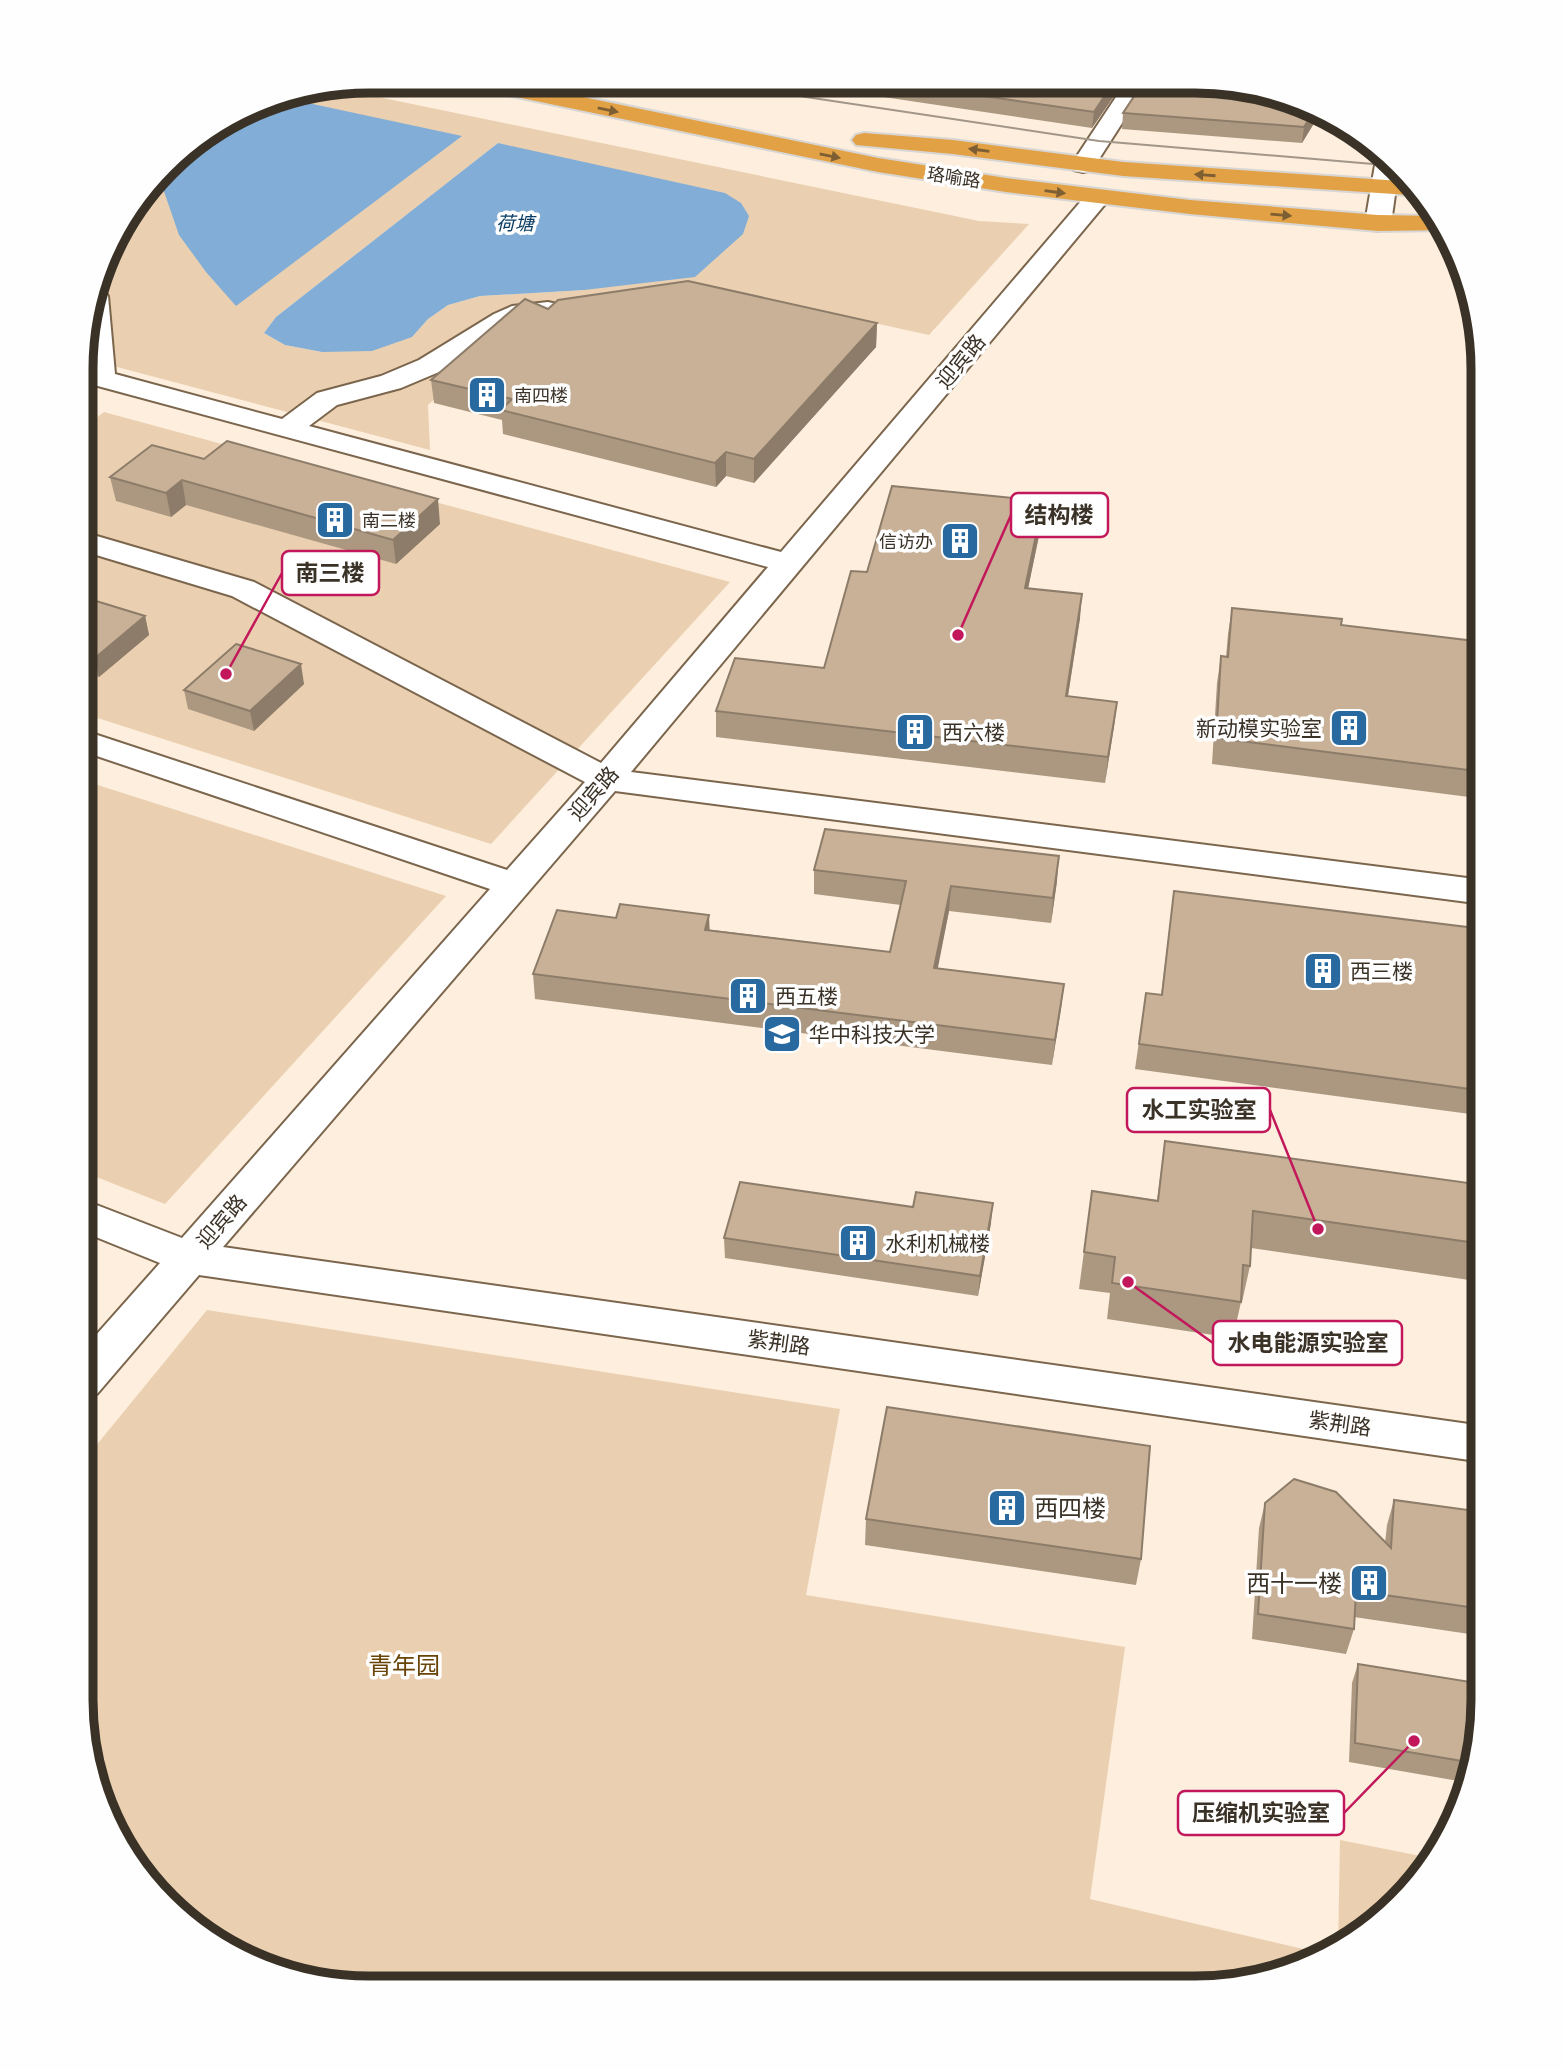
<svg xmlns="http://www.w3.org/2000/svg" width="1564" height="2069" viewBox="0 0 1564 2069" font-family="'Titillium Web','Noto Sans SC',sans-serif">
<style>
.green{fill:#ead0b1;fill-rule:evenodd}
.water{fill:#81add6}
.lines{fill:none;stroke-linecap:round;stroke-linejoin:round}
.minor-casing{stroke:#7b664d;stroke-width:4}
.highway-casing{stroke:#d8d6d4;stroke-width:4}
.minor{fill:#fff;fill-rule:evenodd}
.highway{fill:#e2a145;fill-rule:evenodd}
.tram{stroke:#a29688;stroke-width:2}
.wall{fill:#ac9881}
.shaded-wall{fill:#8c7c69}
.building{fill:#c8b196;stroke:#8c7c69;stroke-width:2}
.oneway{fill:#7e5e33}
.labels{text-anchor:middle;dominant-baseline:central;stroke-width:7;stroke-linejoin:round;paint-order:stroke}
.far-street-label{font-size:18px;fill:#3b3227;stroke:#fefefe}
.far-poi-label{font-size:18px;fill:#3b3227;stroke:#fefefe;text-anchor:start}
.far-water-label{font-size:19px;font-style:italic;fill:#093d64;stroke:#fefefe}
.street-label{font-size:21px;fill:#3b3227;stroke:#fefefe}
.poi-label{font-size:21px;fill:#3b3227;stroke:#fefefe;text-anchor:start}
.near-poi-label{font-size:24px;fill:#3b3227;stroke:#fefefe;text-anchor:start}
.near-park-label{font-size:24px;fill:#694407;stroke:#fefefe}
.rim{fill:none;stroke:#3b3227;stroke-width:9}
.leader{fill:none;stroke:#c2185b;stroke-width:2.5}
.callout-dot{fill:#c2185b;stroke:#fefefe;stroke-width:2.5}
.callout{fill:#fefefe;stroke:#c2185b;stroke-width:2.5}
.callout-label{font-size:23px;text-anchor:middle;font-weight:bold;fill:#3b3227}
</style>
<rect width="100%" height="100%" fill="#fdeedd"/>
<g class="green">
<path d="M330 87 979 221 1029 224 929 335 698 284 464 373 428 405 430 450 83 358V330L119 225 160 174 159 178 280 97 272 98 276 96ZM498 143 584 290 480 296 448 305 428 319 412 337 322 352 285 345 264 333 276 317Z"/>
<polygon points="104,412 730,582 491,844 82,713 83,428"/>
<polygon points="82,780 446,896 165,1204 81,1171"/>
<polygon points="207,1310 840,1409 806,1595 1125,1647 1090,1899 1329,1955 1323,1959 1196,1988 331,1986 208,1940 152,1891 110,1828 81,1701 81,1464"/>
<polygon points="1340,1840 1436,1859 1386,1917 1338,1949"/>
</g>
<g class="water">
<polygon points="280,97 462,136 236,306 206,272 179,235 159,177 179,152 272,98"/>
<polygon points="498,143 725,193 741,203 749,216 743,234 695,277 584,290 480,296 448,305 428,319 412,337 372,351 322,352 285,345 264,333 276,317"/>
</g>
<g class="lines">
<g class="minor-casing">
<g id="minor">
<polygon points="1131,83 1155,83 1133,106 1092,170 1083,172 1074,170 1071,165 1116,97"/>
<polygon points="1384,154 1399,167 1391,223 1387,228 1378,231 1369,228 1365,223 1375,165"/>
<polygon points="1097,191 1106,193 1109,198 1106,203 631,772 1483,880 1483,904 615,791 223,1247 1483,1426 1483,1462 199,1275 97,1394 81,1400 81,1352 160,1263 81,1231 81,1199 182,1238 490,889 82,751 82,730 507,870 585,782 232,596 83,551 83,532 254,582 601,763 768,567 83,382 83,366 87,367 84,327 97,289 104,290 108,296 115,374 282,419 317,393 381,376 419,360 494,314 512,306 548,302 557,304 561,310 557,316 526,320 439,372 401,388 337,405 309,426 781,552 1088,193"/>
</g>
</g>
<g class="highway-casing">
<g id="highway">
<polygon points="462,81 506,81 878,158 1006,178 1190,200 1378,215 1437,216 1447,230 1378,231 1190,214 1006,192 878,172 473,88 465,86"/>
<polygon points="864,133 953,140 1123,162 1415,182 1424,196 1123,176 953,154 856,145 852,140 856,135"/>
</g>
</g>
<use href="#minor" class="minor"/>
<use href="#highway" class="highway"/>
<polyline class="tram" points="731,82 806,97 1099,141 1397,166"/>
</g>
<g class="wall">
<polygon points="815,82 1127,83 1114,96 1092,128 816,87 816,82"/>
<polygon points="1123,113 1319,115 1302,143 1122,129"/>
<polygon points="548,309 877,323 876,347 754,483 726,476 716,487 503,434 502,420 434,403 431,380"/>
<polygon points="152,445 440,524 396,564 186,505 171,517 116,501 110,477"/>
<polygon points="1041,526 1028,588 1080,618 1068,696 1117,702 1105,783 716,737 716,711 824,668 867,572"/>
<polygon points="83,597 145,616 149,635 99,677 82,672"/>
<polygon points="1232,608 1341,625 1483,642 1483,791 1469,797 1212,764 1217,683 1221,656 1226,657 1228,634"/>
<polygon points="304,684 254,731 188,709 184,690"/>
<polygon points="814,870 1057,881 1051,923 949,911 937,968 1064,984 1052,1065 535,999 533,974 616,918 890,952 901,905 814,894"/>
<polygon points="1174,891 1483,929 1483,1029 1476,1028 1477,1090 1470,1114 1135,1069 1146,993 1161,995"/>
<polygon points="1165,1141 1483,1185 1483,1282 1251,1248 1250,1266 1242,1302 1241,1302 1233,1338 1107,1319 1110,1293 1079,1289 1092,1191 1157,1200"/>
<polygon points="991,1223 978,1296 725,1258 724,1238"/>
<polygon points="1394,1500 1483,1512 1483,1636 1354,1617 1354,1629 1346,1654 1252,1639 1259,1528 1265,1503 1385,1543 1387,1525"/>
<polygon points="866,1519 1141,1559 1136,1585 865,1545"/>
<polygon points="1358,1664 1483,1720 1470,1783 1349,1762 1352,1683"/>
</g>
<g class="shaded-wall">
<polygon points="1113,83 1127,83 1114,96 1092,128 1094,112"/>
<polygon points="1313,113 1319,115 1302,143 1304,127"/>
<polygon points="877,323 876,347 754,483 754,459"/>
<polygon points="726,452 726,476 716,487 715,463"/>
<polygon points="182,480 186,505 171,517 166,493"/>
<polygon points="438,499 440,524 396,564 393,540"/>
<polygon points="1043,501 1041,526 1023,613 1025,588"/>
<polygon points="1082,594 1080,618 1064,721 1066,696"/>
<polygon points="145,616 149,635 99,677 95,658"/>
<polygon points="301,664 304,684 254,731 250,711"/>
<polygon points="1117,702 1114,727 1105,783 1108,757"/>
<polygon points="1483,767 1483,791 1469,797 1476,771"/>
<polygon points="1059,856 1057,881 1051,923 1053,898"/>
<polygon points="951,886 949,911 933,993 934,968"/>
<polygon points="709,915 710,940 705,930"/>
<polygon points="1064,984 1061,1009 1052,1065 1055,1040"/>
<polygon points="993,1203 991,1223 978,1296 980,1276"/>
</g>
<g class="building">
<polygon points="888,82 1113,83 1094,112"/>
<polygon points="1146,83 1234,83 1313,113 1304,127 1123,113 1137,92"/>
<polygon points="688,281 877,323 754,459 726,452 715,463 501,410 512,399 431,380 525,299 548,309 558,300"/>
<polygon points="227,441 438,499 393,540 182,480 166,493 110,477 152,445 204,459"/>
<polygon points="892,486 1043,501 1025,588 1082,594 1066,696 1117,702 1108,757 716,711 735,658 824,668 851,571 867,572"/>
<polygon points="83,597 145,616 95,658 82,654"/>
<polygon points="1232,608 1342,619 1341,625 1483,642 1483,767 1476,771 1216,738 1221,656 1228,657"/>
<polygon points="236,644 301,664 250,711 184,690"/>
<polygon points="825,829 1059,856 1053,898 951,886 934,968 1064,984 1055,1040 533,974 557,910 616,918 620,904 709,915 705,930 890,952 906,881 814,870"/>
<polygon points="1174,891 1483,929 1483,1004 1476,1003 1477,1090 1139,1044 1146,993 1162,995"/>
<polygon points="1165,1141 1483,1185 1483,1244 1253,1211 1250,1266 1243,1265 1241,1302 1112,1283 1115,1257 1084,1252 1092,1191 1158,1201"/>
<polygon points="740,1182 913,1207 916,1192 993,1203 980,1276 724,1238"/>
<polygon points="887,1407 1150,1446 1141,1559 866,1519"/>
<polygon points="1294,1479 1336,1492 1391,1548 1394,1500 1483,1512 1483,1609 1356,1591 1354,1629 1258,1614 1265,1503"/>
<polygon points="1358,1664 1483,1684 1483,1720 1474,1763 1355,1743"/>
</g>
<defs><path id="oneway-solid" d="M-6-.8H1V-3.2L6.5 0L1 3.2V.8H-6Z" transform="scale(1.75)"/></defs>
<g class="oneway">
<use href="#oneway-solid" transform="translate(608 110) rotate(12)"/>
<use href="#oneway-solid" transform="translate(979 150) rotate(-172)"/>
<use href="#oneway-solid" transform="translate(830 156) rotate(11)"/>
<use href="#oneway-solid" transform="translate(1205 175) rotate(-176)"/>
<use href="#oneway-solid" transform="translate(1055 192) rotate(8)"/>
<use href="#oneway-solid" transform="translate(1281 215) rotate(5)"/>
</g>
<defs>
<g id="building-square" transform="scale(2.0125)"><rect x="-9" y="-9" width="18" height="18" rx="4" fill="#28699f" stroke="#fefefe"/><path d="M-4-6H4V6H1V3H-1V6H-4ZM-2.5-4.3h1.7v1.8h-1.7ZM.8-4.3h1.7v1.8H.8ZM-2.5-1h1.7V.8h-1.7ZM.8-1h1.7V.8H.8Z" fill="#fff"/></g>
<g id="university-square" transform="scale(2.0125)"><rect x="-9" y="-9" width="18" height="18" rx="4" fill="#28699f" stroke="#fefefe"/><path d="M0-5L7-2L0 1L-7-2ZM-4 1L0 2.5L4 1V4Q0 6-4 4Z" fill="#fff"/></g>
</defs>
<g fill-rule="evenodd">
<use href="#building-square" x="487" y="395"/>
<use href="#building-square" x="335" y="520"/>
<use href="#building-square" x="960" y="541"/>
<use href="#building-square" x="1349" y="728"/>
<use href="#building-square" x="915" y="732"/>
<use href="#building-square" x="1323" y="971"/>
<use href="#building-square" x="748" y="996"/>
<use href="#university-square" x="782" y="1034"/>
<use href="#building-square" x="858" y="1243"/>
<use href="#building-square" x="1007" y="1508"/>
<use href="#building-square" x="1369" y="1583"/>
</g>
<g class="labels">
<g class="far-street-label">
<text transform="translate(954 177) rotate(9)">珞喻路</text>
</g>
<g class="far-poi-label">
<text x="514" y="395">南四楼</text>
<text x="362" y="520">南二楼</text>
<text x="933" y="541" text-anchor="end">信访办</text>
</g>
<g class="far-water-label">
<text x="515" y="222">荷塘</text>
</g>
<g class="street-label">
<text transform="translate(960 361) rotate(-50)">迎宾路</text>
<text transform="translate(593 793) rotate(-49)">迎宾路</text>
<text transform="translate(221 1221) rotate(-49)">迎宾路</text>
<text transform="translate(779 1342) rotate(8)">紫荆路</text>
<text transform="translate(1340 1423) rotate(8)">紫荆路</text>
</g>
<g class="poi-label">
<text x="1322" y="728" text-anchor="end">新动模实验室</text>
<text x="942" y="732">西六楼</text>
<text x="1350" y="971">西三楼</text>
<text x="775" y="996">西五楼</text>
<text x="809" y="1034">华中科技大学</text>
<text x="885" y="1243">水利机械楼</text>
</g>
<g class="near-poi-label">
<text x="1034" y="1508">西四楼</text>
<text x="1342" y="1583" text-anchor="end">西十一楼</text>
</g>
<g class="near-park-label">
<text x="404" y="1665">青年园</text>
</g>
</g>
<path d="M0 0H1564V2069H0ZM369 93H1195A276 276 0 0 1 1471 369V1700A276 276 0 0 1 1195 1976H369A276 276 0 0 1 93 1700V369A276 276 0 0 1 369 93Z" fill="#fefefe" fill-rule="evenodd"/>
<path class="rim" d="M369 93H1195A276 276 0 0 1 1471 369V1700A276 276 0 0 1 1195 1976H369A276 276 0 0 1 93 1700V369A276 276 0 0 1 369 93Z"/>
<path class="leader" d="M958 635L1011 515M226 674L282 573M1318 1229L1270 1110M1128 1282L1213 1343M1414 1741L1344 1813"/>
<g class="callout-dot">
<circle cx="958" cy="635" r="7"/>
<circle cx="226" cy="674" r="7"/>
<circle cx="1318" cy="1229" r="7"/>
<circle cx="1128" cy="1282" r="7"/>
<circle cx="1414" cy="1741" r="7"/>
</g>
<g class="callout">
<rect x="1011" y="493" width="97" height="44" rx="7"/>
<rect x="282" y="551" width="97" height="44" rx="7"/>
<rect x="1127" y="1088" width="143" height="44" rx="7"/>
<rect x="1213" y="1321" width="189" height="44" rx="7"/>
<rect x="1178" y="1791" width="166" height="44" rx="7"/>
</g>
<g class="callout-label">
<text x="1059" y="523">结构楼</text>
<text x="330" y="581">南三楼</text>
<text x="1199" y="1118">水工实验室</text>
<text x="1308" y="1351">水电能源实验室</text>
<text x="1261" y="1821">压缩机实验室</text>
</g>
</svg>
